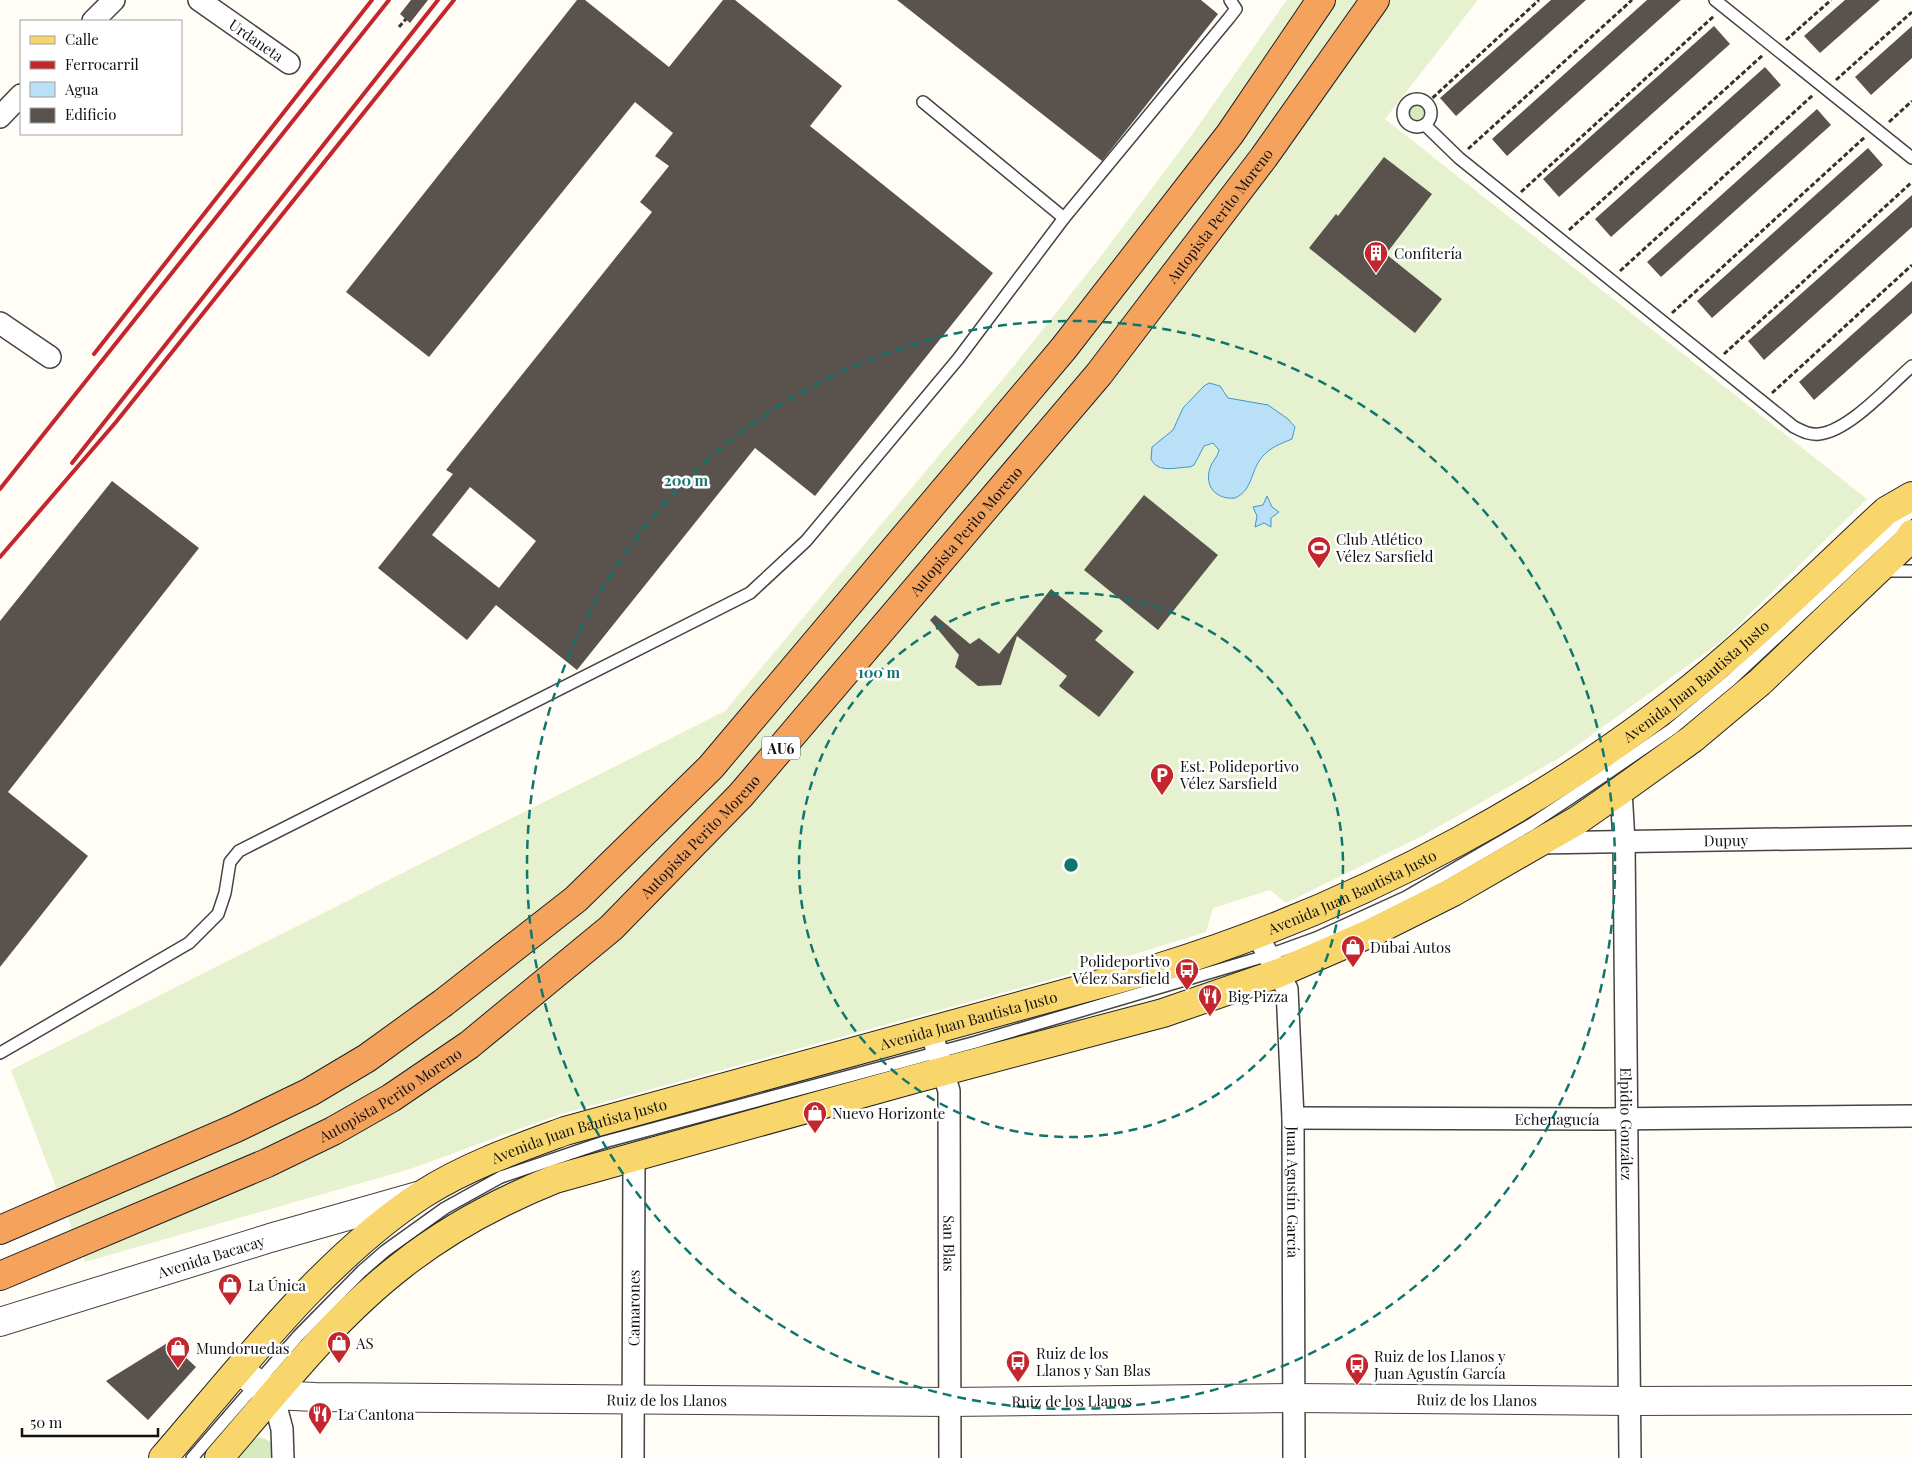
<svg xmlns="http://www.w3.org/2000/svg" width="1912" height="1458" viewBox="0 0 1912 1458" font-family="'Playfair Display',serif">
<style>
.green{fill:#d5ebbd}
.pitch{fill:#e6f2cf}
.water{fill:#b9e0f7;stroke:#3f96cf}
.building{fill:#5a524d;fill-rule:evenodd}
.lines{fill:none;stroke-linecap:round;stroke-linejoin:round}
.service-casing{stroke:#444;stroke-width:14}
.minor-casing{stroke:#444;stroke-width:24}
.tertiary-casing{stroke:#444;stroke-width:30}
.primary-casing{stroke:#222;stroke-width:30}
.motorway-casing{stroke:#222;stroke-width:30}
.path{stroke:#333;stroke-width:3;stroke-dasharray:5 2.5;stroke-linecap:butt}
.service{stroke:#fff;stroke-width:11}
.minor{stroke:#fff;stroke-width:21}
.tertiary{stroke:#fff;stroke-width:28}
.primary{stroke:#f9d66b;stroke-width:28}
.motorway{stroke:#f5a25d;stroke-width:28}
.rail{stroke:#c4262e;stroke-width:4}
.ring{fill:none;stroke:#0f766e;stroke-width:2.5;stroke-dasharray:9 6}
.labels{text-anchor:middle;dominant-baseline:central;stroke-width:5;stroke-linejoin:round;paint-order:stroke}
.shield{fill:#fff;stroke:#585858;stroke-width:1}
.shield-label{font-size:14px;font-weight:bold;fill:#111}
.street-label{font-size:15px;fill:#111;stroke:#fff}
.poi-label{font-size:15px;fill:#111;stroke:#fff;text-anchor:start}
.centre{fill:#0f766e;stroke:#fff;stroke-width:2.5}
.ring-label{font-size:15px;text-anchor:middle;font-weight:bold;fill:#0f766e;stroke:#fff;stroke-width:5;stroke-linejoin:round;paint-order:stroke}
</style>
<rect width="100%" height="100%" fill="#fffdf5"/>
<g class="green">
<circle cx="1417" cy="113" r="9"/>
<path d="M258 1437C272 1440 274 1446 277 1458H235L250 1441Z"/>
</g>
<polygon class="pitch" points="1287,0 1478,0 1385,119 1867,499 1723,640 1561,757 1424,835 1286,903 1270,890 1213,908 1206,932 1067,975 561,1114 410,1169 85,1262 11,1070 725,711 1013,367 1101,256 1191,136"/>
<g class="water">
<path d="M1209 383 1220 386 1228 398 1268 405 1288 419 1295 427 1292 439C1280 444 1271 447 1262 457 1250 472 1253 490 1235 498 1216 500 1204 486 1210 468 1212 461 1218 457 1219 450L1213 443 1204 446 1194 465 1190 467C1177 467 1158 474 1151 459L1152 447 1173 430 1183 408 1204 386Z"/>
<polygon points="1267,496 1272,507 1279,512 1271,518 1271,527 1264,523 1255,527 1257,516 1253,507 1263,505"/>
</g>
<g class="building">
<polygon points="411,0 428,0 410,23 400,14"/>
<path d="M577 0H585L669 67 723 0H735L842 86 810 126 993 273 815 496 755 448 577 670 496 605 467 640 378 568 453 474 446 470 652 212 640 202 669 166 655 156 673 133 635 102 429 357 346 292ZM470 487 536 541 499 588 432 535Z"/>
<polygon points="897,0 1201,0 1218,14 1102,161"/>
<polygon points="1551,0 1586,0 1456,116 1440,98"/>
<polygon points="1647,0 1681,0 1507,156 1492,139"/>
<polygon points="1845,0 1880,0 1820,53 1804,36"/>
<polygon points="1714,26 1730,44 1559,197 1543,179"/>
<polygon points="1912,26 1912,58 1871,95 1855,77"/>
<polygon points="1765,67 1781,85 1611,237 1595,219"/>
<polygon points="1817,109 1831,125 1661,277 1647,262"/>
<polygon points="1868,148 1883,165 1712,318 1697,301"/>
<polygon points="1384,157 1432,194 1386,254 1442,299 1415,333 1309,248 1336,214 1338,216"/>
<polygon points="1912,195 1912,227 1764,360 1748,341"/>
<polygon points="1912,281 1912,313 1814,400 1799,382"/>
<polygon points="112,481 199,548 8,792 88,856 0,967 0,621"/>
<polygon points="1144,495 1218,555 1158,630 1084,570"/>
<polygon points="1051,589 1103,631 1095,640 1134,672 1099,717 1059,686 1067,676 1017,636 1001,685 978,686 955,667 959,655 930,620 935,615 970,644 979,638 999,654"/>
<polygon points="169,1342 196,1367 148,1420 106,1381"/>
</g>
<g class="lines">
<g class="service-casing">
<g id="service">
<polyline points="1715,0 1912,158"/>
<circle cx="1417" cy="113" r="14"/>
<polyline points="923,102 1064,218"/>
<path d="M1425 125 1459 158 1794 427C1802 431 1809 435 1819 434 1849 431 1890 385 1912 366"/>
<polyline points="1881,571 1912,571"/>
<polyline points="0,1053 189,943 218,914 225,893 230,862 239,851 750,593 806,541 958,359 1064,218 1229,18 1236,9 1230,0"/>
<polyline points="192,1458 298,1336 362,1271 385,1251 445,1208 501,1177 604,1142 976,1042 1269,955 1316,938 1406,897 1530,825 1602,777 1672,729 1731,680 1912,511"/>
</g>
</g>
<g class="minor-casing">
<g id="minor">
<path id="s1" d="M199 0 289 63"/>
<polyline points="93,21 114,0"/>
<polyline points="0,117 21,95"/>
<polyline points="0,323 50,357"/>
<path id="s2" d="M1621 790 1624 842 1630 1458"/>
<path id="s3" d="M1538 843 1912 837"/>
<path id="s4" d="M1257 935 1287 989 1293 1118 1294 1458"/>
<path id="s5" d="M931 1031 949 1091 950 1458"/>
<path id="s6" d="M1293 1118 1603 1119 1912 1116"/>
<polyline points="273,1395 282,1429 283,1458"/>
<path id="s7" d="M633 1458 634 1157"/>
</g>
</g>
<g class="tertiary-casing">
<g id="tertiary">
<path id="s8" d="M0 1322 270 1238 418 1196"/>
<path id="s9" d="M239 1370 273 1395 315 1397 949 1402 1294 1398 1630 1401 1912 1400"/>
</g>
</g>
<g class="primary-casing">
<g id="primary">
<path id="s10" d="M163 1458C241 1368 323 1259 423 1194 467 1166 516 1149 565 1131L1158 968C1357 907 1572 794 1729 656 1783 610 1834 559 1886 511L1912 496"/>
<path d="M219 1458C277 1391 332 1319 402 1265 449 1228 500 1201 555 1179L914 1079 1163 1013 1279 973 1371 933 1453 892 1578 820 1621 790 1692 739 1760 682 1906 543 1912 534"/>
</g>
</g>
<g class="motorway-casing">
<g id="motorway">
<polyline points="0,1230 236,1128 310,1092 367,1058 443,1003 576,899 711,767 1064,348 1230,134 1321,0"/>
<path id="s11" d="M0 1276 267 1163 333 1131 391 1098 469 1045 611 928 741 795 1099 374 1264 157 1375 0"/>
</g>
</g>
<g class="path">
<polyline points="399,27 406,19"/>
<polyline points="1786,40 1831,0"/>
<polyline points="1836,80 1912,12"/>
<polyline points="1427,103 1539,0"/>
<polyline points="1889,122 1912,101"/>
<polyline points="1468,149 1632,0"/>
<polyline points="1521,192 1714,16"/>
<polyline points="1569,230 1763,55"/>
<polyline points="1620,271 1813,95"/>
<polyline points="1672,313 1865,137"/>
<polyline points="1724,354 1912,182"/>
<polyline points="1772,393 1912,265"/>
</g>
<use href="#service" class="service"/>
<use href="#minor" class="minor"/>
<use href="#tertiary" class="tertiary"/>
<use href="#primary" class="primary"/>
<use href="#motorway" class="motorway"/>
<g class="rail">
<polyline points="94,354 372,0"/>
<polyline points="72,463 438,0"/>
<polyline points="0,489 389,0"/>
<polyline points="0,557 116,422 454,0"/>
</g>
</g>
<g class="ring">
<circle cx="1071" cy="865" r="272"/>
<circle cx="1071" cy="865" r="544"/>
</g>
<defs>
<g id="building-pin" transform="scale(1.25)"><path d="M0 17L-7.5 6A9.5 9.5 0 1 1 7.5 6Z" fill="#c4262e" stroke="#fff"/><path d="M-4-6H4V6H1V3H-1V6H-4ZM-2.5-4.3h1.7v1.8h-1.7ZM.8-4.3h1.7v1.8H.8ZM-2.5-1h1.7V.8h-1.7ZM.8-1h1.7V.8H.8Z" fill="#fff"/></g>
<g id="stadium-pin" transform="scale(1.25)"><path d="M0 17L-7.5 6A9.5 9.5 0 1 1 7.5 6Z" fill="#c4262e" stroke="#fff"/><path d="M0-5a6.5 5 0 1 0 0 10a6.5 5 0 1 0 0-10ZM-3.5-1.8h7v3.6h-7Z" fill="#fff"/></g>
<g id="parking-pin" transform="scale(1.25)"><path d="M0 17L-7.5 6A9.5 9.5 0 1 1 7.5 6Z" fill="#c4262e" stroke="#fff"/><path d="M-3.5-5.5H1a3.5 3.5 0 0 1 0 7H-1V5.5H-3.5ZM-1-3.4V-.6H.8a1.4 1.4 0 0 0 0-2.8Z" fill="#fff"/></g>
<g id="shop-pin" transform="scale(1.25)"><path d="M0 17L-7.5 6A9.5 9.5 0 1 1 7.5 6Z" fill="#c4262e" stroke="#fff"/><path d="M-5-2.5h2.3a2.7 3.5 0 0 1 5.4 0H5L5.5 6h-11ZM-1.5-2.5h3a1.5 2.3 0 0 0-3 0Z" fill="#fff"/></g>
<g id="bus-pin" transform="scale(1.25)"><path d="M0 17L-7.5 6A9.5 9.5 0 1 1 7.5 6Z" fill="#c4262e" stroke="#fff"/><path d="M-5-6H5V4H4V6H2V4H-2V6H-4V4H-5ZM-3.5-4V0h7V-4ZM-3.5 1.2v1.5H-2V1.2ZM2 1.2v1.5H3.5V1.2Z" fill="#fff"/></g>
<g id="restaurant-pin" transform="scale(1.25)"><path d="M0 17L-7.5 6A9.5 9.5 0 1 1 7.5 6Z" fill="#c4262e" stroke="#fff"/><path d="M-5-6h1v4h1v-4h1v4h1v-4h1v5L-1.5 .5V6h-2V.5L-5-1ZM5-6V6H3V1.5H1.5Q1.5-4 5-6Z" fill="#fff"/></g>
</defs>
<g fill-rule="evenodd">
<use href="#building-pin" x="1376" y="253"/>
<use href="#stadium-pin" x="1319" y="548"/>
<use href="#parking-pin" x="1162" y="775"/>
<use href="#shop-pin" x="1353" y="947"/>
<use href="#bus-pin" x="1187" y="970"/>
<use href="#restaurant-pin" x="1210" y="996"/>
<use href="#shop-pin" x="815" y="1113"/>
<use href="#shop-pin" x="230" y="1285"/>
<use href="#shop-pin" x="339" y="1343"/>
<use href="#shop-pin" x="178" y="1348"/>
<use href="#bus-pin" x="1018" y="1362"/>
<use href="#bus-pin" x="1357" y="1365"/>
<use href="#restaurant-pin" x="320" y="1414"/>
</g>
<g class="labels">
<rect class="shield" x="762" y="736.5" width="38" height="23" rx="4"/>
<g class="shield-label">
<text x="781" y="748">AU6</text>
</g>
<g class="street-label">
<text stroke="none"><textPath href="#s1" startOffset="70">Urdaneta</textPath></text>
<text stroke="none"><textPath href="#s11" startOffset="1646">Autopista Perito Moreno</textPath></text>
<text stroke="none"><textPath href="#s11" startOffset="1241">Autopista Perito Moreno</textPath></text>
<text stroke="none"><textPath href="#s10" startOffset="1756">Avenida Juan Bautista Justo</textPath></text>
<text stroke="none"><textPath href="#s11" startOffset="836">Autopista Perito Moreno</textPath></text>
<text stroke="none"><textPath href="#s3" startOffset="188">Dupuy</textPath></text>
<text stroke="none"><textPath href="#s10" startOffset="1351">Avenida Juan Bautista Justo</textPath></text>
<text stroke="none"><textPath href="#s10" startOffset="946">Avenida Juan Bautista Justo</textPath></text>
<text stroke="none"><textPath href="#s11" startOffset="431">Autopista Perito Moreno</textPath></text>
<text stroke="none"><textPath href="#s6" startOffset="264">Echenagucía</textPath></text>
<text stroke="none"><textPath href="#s2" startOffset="334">Elpidio González</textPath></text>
<text stroke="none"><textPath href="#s10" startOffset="541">Avenida Juan Bautista Justo</textPath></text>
<text stroke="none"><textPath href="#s4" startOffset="265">Juan Agustín García</textPath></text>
<text stroke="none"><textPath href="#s5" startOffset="215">San Blas</textPath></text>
<text stroke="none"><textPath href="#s8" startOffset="221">Avenida Bacacay</textPath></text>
<text stroke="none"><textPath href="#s7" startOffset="150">Camarones</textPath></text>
<text stroke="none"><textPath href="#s9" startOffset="436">Ruiz de los Llanos</textPath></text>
<text stroke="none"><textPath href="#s9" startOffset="1246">Ruiz de los Llanos</textPath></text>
<text stroke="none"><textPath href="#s9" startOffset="841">Ruiz de los Llanos</textPath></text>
</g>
<g class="poi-label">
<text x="1394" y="253">Confitería</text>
<text x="1336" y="539">Club Atlético<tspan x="1336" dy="17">Vélez Sarsfield</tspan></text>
<text x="1180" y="766">Est. Polideportivo<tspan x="1180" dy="17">Vélez Sarsfield</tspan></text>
<text x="1370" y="947">Dubai Autos</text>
<text x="1170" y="961" text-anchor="end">Polideportivo<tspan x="1170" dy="17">Vélez Sarsfield</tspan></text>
<text x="1228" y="996">Big Pizza</text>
<text x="832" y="1113">Nuevo Horizonte</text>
<text x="248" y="1285">La Única</text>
<text x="356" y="1343">AS</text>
<text x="196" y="1348">Mundoruedas</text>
<text x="1036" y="1353">Ruiz de los<tspan x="1036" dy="17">Llanos y San Blas</tspan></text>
<text x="1374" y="1356">Ruiz de los Llanos y<tspan x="1374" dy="17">Juan Agustín García</tspan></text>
<text x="338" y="1414">La Cantona</text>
</g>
</g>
<circle cx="1071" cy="865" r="8" class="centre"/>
<g class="ring-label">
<text x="686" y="486">200 m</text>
<text x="879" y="678">100 m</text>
</g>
<rect x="20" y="20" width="162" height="115" fill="#ffffff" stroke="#a0a0a0"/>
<rect x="30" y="36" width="25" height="8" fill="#f9d66b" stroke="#a0a0a0"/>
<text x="65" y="45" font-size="15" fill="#111111">Calle</text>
<rect x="30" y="61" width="25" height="8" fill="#c4262e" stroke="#a0a0a0"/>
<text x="65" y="70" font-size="15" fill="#111111">Ferrocarril</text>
<rect x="30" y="82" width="25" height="15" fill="#b9e0f7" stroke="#a0a0a0"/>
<text x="65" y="95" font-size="15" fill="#111111">Agua</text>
<rect x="30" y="108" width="25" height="15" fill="#5a524d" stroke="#a0a0a0"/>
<text x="65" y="120" font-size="15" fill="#111111">Edificio</text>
<path d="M22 1428v8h136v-8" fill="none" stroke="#111111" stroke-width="2.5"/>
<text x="30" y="1428" font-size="15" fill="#111111" stroke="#ffffff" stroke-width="4" paint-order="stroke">50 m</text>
</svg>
